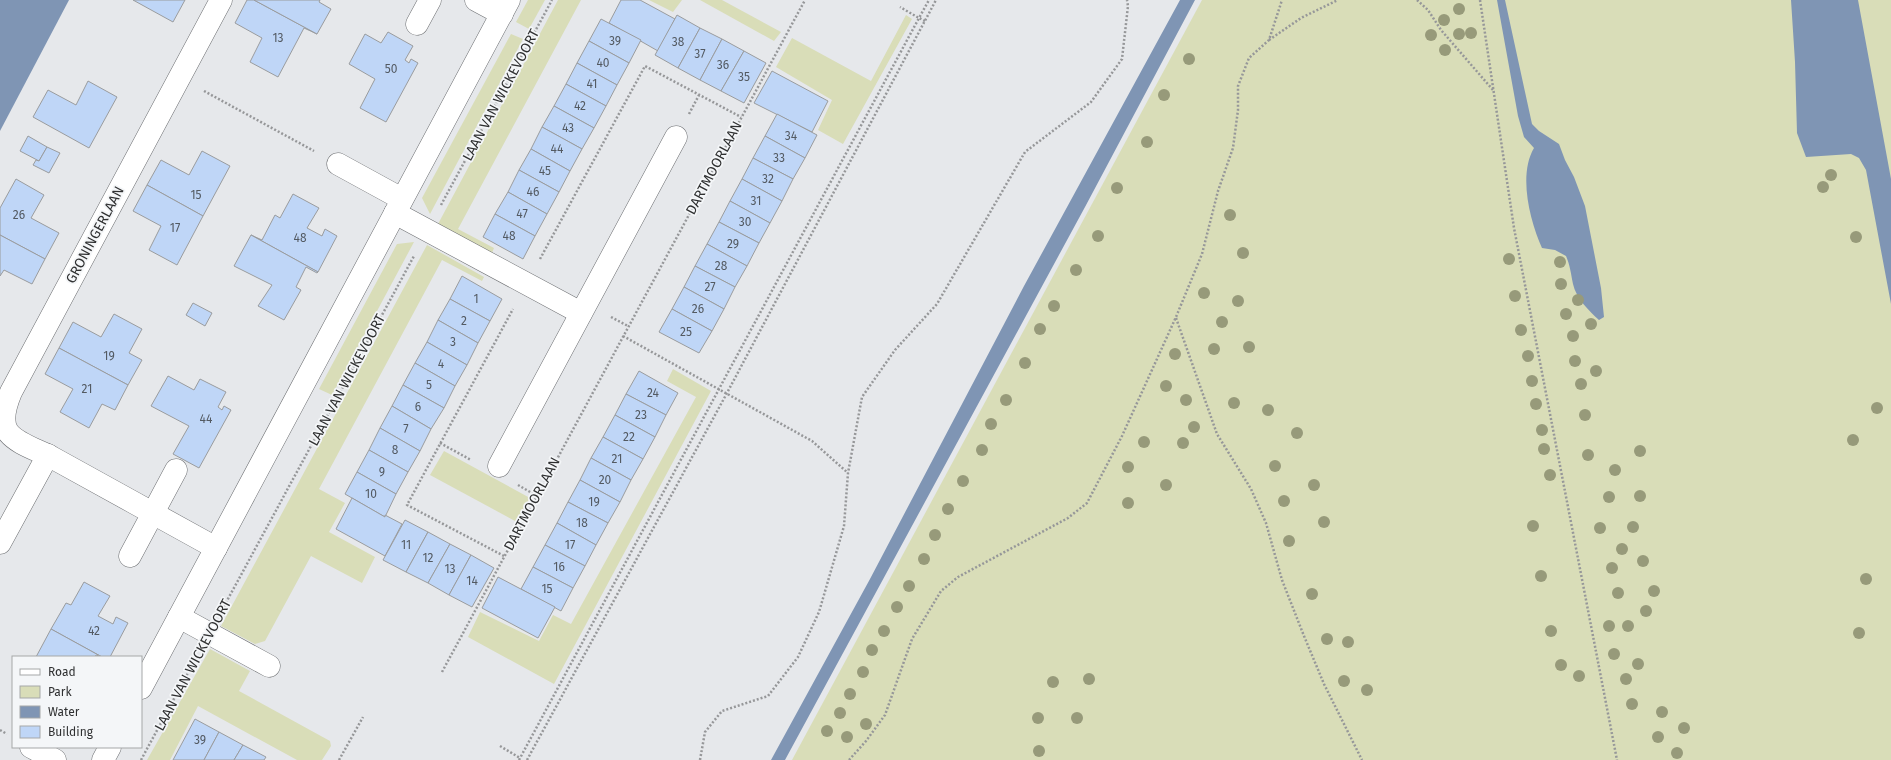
<svg xmlns="http://www.w3.org/2000/svg" width="1891" height="760" viewBox="0 0 1891 760" font-family="'Fira Sans',sans-serif">
<style>
.green{fill:#d9ddb8}
.water{fill:#7f95b4}
.building{fill:#bfd6f7;stroke:#9a9c9e}
.lines{fill:none;stroke-linecap:round;stroke-linejoin:round}
.minor-casing{stroke:#6c6e71;stroke-width:23}
.path{stroke:#969799;stroke-width:2.5;stroke-dasharray:2 2;stroke-linecap:butt}
.minor{stroke:#fff;stroke-width:22}
.tree{fill:#979a7a}
.labels{text-anchor:middle;dominant-baseline:central;stroke-width:3.5;stroke-linejoin:round;paint-order:stroke}
.number-label{font-size:12px;fill:#535a62}
.street-label{font-size:14px;fill:#2f3031;stroke:#f4f6f8}
</style>
<rect width="100%" height="100%" fill="#e6e8eb"/>
<g class="green">
<polygon points="528,0 545,0 529,29 516,22"/>
<polygon points="558,0 581,0 458,229 494,248 492,253 438,224"/>
<polygon points="649,0 682,0 673,12"/>
<polygon points="700,0 722,0 781,32 774,41"/>
<polygon points="1202,0 1891,0 1891,760 792,760"/>
<polygon points="906,15 912,19 843,144 818,130 832,100 776,67 792,38 871,81"/>
<polygon points="511,34 523,39 430,214 422,198"/>
<polygon points="414,242 332,395 319,389 397,244"/>
<polygon points="427,245 484,277 482,281 442,260 319,489 345,503 329,532 375,557 362,583 311,556 265,641 255,644 221,626"/>
<polygon points="673,369 711,391 554,684 468,637 480,612 539,641 553,615 571,624 696,397 667,381"/>
<polygon points="444,451 530,498 517,522 430,475"/>
<polygon points="210,649 250,671 239,691 330,741 331,746 322,760 297,760 198,706 170,760 147,760"/>
</g>
<g class="water">
<polygon points="0,0 69,0 0,131"/>
<polygon points="1180,0 1195,0 1085,207 785,760 771,760 870,579 1024,286"/>
<path d="M1497 0H1505L1532 124 1539 131 1559 144 1565 160 1574 177 1585 206 1601 288 1604 317 1599 320C1589 311 1576 298 1573 284 1571 274 1570 265 1566 256L1555 250 1542 248C1530 221 1518 175 1534 148L1524 137 1518 116Z"/>
<polygon points="1791,0 1858,0 1891,179 1891,304 1866,170 1859,158 1851,154 1806,157 1797,133 1795,62"/>
</g>
<g class="building">
<polygon points="133,0 185,0 173,22"/>
<polygon points="247,0 254,0 317,34 304,28 278,77 250,62 262,38 235,23"/>
<polygon points="254,0 320,0 319,2 331,9 317,34"/>
<polygon points="621,0 640,0 675,19 658,51 609,23"/>
<polygon points="677,15 700,28 678,68 655,55"/>
<polygon points="601,19 641,40 629,63 589,41"/>
<polygon points="700,28 722,39 700,80 678,68"/>
<polygon points="388,32 413,46 405,60 409,63 411,59 418,63 386,122 360,108 375,79 349,64 365,34 381,43"/>
<polygon points="722,39 744,51 721,91 700,80"/>
<polygon points="589,41 629,63 617,85 577,63"/>
<polygon points="744,51 766,63 744,103 721,91"/>
<polygon points="577,63 617,85 606,106 566,84"/>
<polygon points="772,71 828,101 812,132 754,103"/>
<polygon points="88,81 117,97 89,148 33,117 48,90 76,105"/>
<polygon points="566,84 606,106 594,128 554,106"/>
<polygon points="554,106 594,128 582,149 542,127"/>
<polygon points="777,114 817,135 805,158 765,136"/>
<polygon points="542,127 582,149 570,171 531,149"/>
<polygon points="28,136 47,147 39,161 20,151"/>
<polygon points="765,136 805,158 793,179 753,158"/>
<polygon points="47,147 60,153 49,173 33,165 36,160 39,161"/>
<polygon points="531,149 570,171 559,192 519,170"/>
<polygon points="202,151 230,166 203,216 147,185 161,160 189,175"/>
<polygon points="753,158 793,179 782,201 742,179"/>
<polygon points="519,170 559,192 547,214 508,192"/>
<polygon points="16,179 44,195 31,218 59,233 45,259 0,235 0,208"/>
<polygon points="742,179 782,201 770,223 730,201"/>
<polygon points="147,185 203,216 177,265 149,250 161,226 133,211"/>
<polygon points="508,192 547,214 535,236 495,214"/>
<polygon points="293,194 319,208 307,228 322,236 325,229 337,236 318,272 251,235 262,240 275,215 280,218"/>
<polygon points="730,201 770,223 759,243 719,222"/>
<polygon points="495,214 535,236 523,259 483,237"/>
<polygon points="719,222 759,243 747,266 707,244"/>
<polygon points="0,235 45,259 32,284 4,270 0,276"/>
<polygon points="251,235 318,272 317,273 306,267 296,287 301,290 284,320 258,306 272,285 234,266"/>
<polygon points="707,244 747,266 735,287 695,266"/>
<polygon points="695,266 735,287 724,309 684,287"/>
<polygon points="462,276 502,299 490,321 450,299"/>
<polygon points="684,287 724,309 712,331 672,309"/>
<polygon points="450,299 490,321 478,343 438,320"/>
<polygon points="193,303 212,313 205,326 186,315"/>
<polygon points="672,309 712,331 699,353 659,332"/>
<polygon points="114,314 142,329 129,353 142,360 128,385 59,348 73,322 101,337"/>
<polygon points="438,320 478,343 467,365 427,342"/>
<polygon points="427,342 467,365 455,386 415,363"/>
<polygon points="59,348 128,385 115,410 102,404 89,428 60,412 73,389 45,374"/>
<polygon points="415,363 455,386 444,408 403,385"/>
<polygon points="639,371 678,393 666,415 626,394"/>
<polygon points="168,376 194,390 200,379 226,392 218,407 222,410 224,406 231,410 199,468 173,454 189,426 151,406"/>
<polygon points="403,385 444,408 431,429 392,406"/>
<polygon points="626,394 666,415 655,437 615,415"/>
<polygon points="392,406 431,429 420,451 380,428"/>
<polygon points="615,415 655,437 643,459 603,437"/>
<polygon points="380,428 420,451 408,472 369,450"/>
<polygon points="603,437 643,459 631,480 591,458"/>
<polygon points="369,450 408,472 396,494 357,472"/>
<polygon points="591,458 631,480 620,502 580,480"/>
<polygon points="357,472 396,494 385,517 345,494"/>
<polygon points="580,480 620,502 608,523 568,502"/>
<polygon points="352,498 385,517 385,515 402,524 385,556 336,529"/>
<polygon points="568,502 608,523 596,545 557,523"/>
<polygon points="405,520 428,532 406,572 383,560"/>
<polygon points="557,523 596,545 585,566 545,545"/>
<polygon points="428,532 450,544 428,583 406,572"/>
<polygon points="450,544 471,555 449,595 428,583"/>
<polygon points="545,545 585,566 573,588 533,567"/>
<polygon points="471,555 494,568 472,607 449,595"/>
<polygon points="533,567 573,588 561,611 521,589"/>
<polygon points="498,577 555,607 538,638 482,608"/>
<polygon points="84,582 110,596 98,616 113,624 116,617 128,623 110,657 102,657 51,629 66,603 71,605"/>
<polygon points="51,629 102,657 96,655 95,657 36,657"/>
<polygon points="195,719 219,732 204,760 173,760"/>
<polygon points="219,732 243,745 234,760 204,760"/>
<polygon points="243,745 266,757 264,760 234,760"/>
</g>
<g class="lines">
<g class="minor-casing">
<g id="minor">
<polyline points="476,0 502,14"/>
<polyline points="417,24 430,0"/>
<polyline points="338,164 402,199"/>
<polyline points="395,213 581,313"/>
<polyline points="499,466 676,137"/>
<polyline points="0,543 48,455"/>
<path d="M216 548C162 518 107 488 53 458 39 450 18 445 8 432 0 420 6 404 11 392L221 0"/>
<polyline points="130,556 176,470"/>
<polyline points="179,617 269,666"/>
<polyline points="141,688 509,0"/>
<polyline points="31,747 55,760"/>
<polyline points="103,760 110,747"/>
</g>
</g>
<g class="path">
<polyline points="1417,0 1428,10 1441,30 1493,90"/>
<polyline points="1480,0 1514,228 1617,760"/>
<polyline points="925,21 919,18 929,0"/>
<polyline points="1269,40 1301,18 1338,0"/>
<polyline points="204,91 314,151"/>
<polyline points="689,114 699,95"/>
<polyline points="441,205 552,0"/>
<polyline points="540,259 645,66 741,117"/>
<polyline points="611,317 628,326"/>
<polyline points="1176,318 1217,434 1251,489 1266,523 1282,580 1304,636 1324,684 1362,760"/>
<polyline points="623,336 812,441 848,473"/>
<polyline points="440,443 471,460"/>
<polyline points="518,485 537,496"/>
<polyline points="504,556 407,505 513,309"/>
<polyline points="222,610 414,256"/>
<polyline points="442,672 805,0"/>
<polyline points="0,730 7,734"/>
<polyline points="500,746 520,758"/>
<polyline points="141,760 196,658"/>
<polyline points="339,760 363,717"/>
<polyline points="519,760 919,18 900,7"/>
<polyline points="527,760 727,393 936,0"/>
<polyline points="700,760 705,732 722,711 768,696 798,657 819,612 844,526 848,473 862,397 895,350 937,304 1025,152 1091,102 1122,59 1128,6 1127,0"/>
<polyline points="849,760 866,741 885,715 912,639 941,591 958,577 1068,518 1087,503 1122,436 1176,317 1202,254 1218,191 1233,148 1238,110 1238,86 1249,58 1269,40 1282,0"/>
</g>
<use href="#minor" class="minor"/>
</g>
<g class="tree">
<circle cx="1459" cy="9" r="6"/>
<circle cx="1444" cy="20" r="6"/>
<circle cx="1471" cy="33" r="6"/>
<circle cx="1459" cy="34" r="6"/>
<circle cx="1431" cy="35" r="6"/>
<circle cx="1445" cy="50" r="6"/>
<circle cx="1189" cy="59" r="6"/>
<circle cx="1164" cy="95" r="6"/>
<circle cx="1147" cy="142" r="6"/>
<circle cx="1831" cy="175" r="6"/>
<circle cx="1823" cy="187" r="6"/>
<circle cx="1117" cy="188" r="6"/>
<circle cx="1230" cy="215" r="6"/>
<circle cx="1098" cy="236" r="6"/>
<circle cx="1856" cy="237" r="6"/>
<circle cx="1243" cy="253" r="6"/>
<circle cx="1509" cy="259" r="6"/>
<circle cx="1560" cy="262" r="6"/>
<circle cx="1076" cy="270" r="6"/>
<circle cx="1561" cy="284" r="6"/>
<circle cx="1204" cy="293" r="6"/>
<circle cx="1515" cy="296" r="6"/>
<circle cx="1578" cy="300" r="6"/>
<circle cx="1238" cy="301" r="6"/>
<circle cx="1054" cy="306" r="6"/>
<circle cx="1566" cy="314" r="6"/>
<circle cx="1222" cy="322" r="6"/>
<circle cx="1591" cy="324" r="6"/>
<circle cx="1040" cy="329" r="6"/>
<circle cx="1521" cy="330" r="6"/>
<circle cx="1573" cy="336" r="6"/>
<circle cx="1249" cy="347" r="6"/>
<circle cx="1214" cy="349" r="6"/>
<circle cx="1175" cy="354" r="6"/>
<circle cx="1528" cy="356" r="6"/>
<circle cx="1575" cy="361" r="6"/>
<circle cx="1025" cy="363" r="6"/>
<circle cx="1596" cy="371" r="6"/>
<circle cx="1532" cy="381" r="6"/>
<circle cx="1581" cy="384" r="6"/>
<circle cx="1166" cy="386" r="6"/>
<circle cx="1006" cy="400" r="6"/>
<circle cx="1186" cy="400" r="6"/>
<circle cx="1234" cy="403" r="6"/>
<circle cx="1536" cy="404" r="6"/>
<circle cx="1877" cy="408" r="6"/>
<circle cx="1268" cy="410" r="6"/>
<circle cx="1585" cy="415" r="6"/>
<circle cx="991" cy="424" r="6"/>
<circle cx="1194" cy="427" r="6"/>
<circle cx="1542" cy="430" r="6"/>
<circle cx="1297" cy="433" r="6"/>
<circle cx="1853" cy="440" r="6"/>
<circle cx="1144" cy="442" r="6"/>
<circle cx="1183" cy="443" r="6"/>
<circle cx="1544" cy="449" r="6"/>
<circle cx="982" cy="450" r="6"/>
<circle cx="1640" cy="451" r="6"/>
<circle cx="1588" cy="455" r="6"/>
<circle cx="1275" cy="466" r="6"/>
<circle cx="1128" cy="467" r="6"/>
<circle cx="1615" cy="470" r="6"/>
<circle cx="1550" cy="475" r="6"/>
<circle cx="963" cy="481" r="6"/>
<circle cx="1166" cy="485" r="6"/>
<circle cx="1314" cy="485" r="6"/>
<circle cx="1640" cy="496" r="6"/>
<circle cx="1609" cy="497" r="6"/>
<circle cx="1284" cy="501" r="6"/>
<circle cx="1128" cy="503" r="6"/>
<circle cx="948" cy="509" r="6"/>
<circle cx="1324" cy="522" r="6"/>
<circle cx="1533" cy="526" r="6"/>
<circle cx="1633" cy="527" r="6"/>
<circle cx="1600" cy="528" r="6"/>
<circle cx="935" cy="535" r="6"/>
<circle cx="1289" cy="541" r="6"/>
<circle cx="1622" cy="549" r="6"/>
<circle cx="924" cy="559" r="6"/>
<circle cx="1643" cy="561" r="6"/>
<circle cx="1612" cy="568" r="6"/>
<circle cx="1541" cy="576" r="6"/>
<circle cx="1866" cy="579" r="6"/>
<circle cx="909" cy="586" r="6"/>
<circle cx="1654" cy="591" r="6"/>
<circle cx="1618" cy="593" r="6"/>
<circle cx="1312" cy="594" r="6"/>
<circle cx="897" cy="607" r="6"/>
<circle cx="1646" cy="611" r="6"/>
<circle cx="1609" cy="626" r="6"/>
<circle cx="1628" cy="626" r="6"/>
<circle cx="884" cy="631" r="6"/>
<circle cx="1551" cy="631" r="6"/>
<circle cx="1859" cy="633" r="6"/>
<circle cx="1327" cy="639" r="6"/>
<circle cx="1348" cy="642" r="6"/>
<circle cx="872" cy="650" r="6"/>
<circle cx="1614" cy="654" r="6"/>
<circle cx="1638" cy="664" r="6"/>
<circle cx="1561" cy="665" r="6"/>
<circle cx="863" cy="672" r="6"/>
<circle cx="1579" cy="676" r="6"/>
<circle cx="1089" cy="679" r="6"/>
<circle cx="1626" cy="679" r="6"/>
<circle cx="1344" cy="681" r="6"/>
<circle cx="1053" cy="682" r="6"/>
<circle cx="1367" cy="690" r="6"/>
<circle cx="850" cy="694" r="6"/>
<circle cx="1632" cy="704" r="6"/>
<circle cx="1662" cy="712" r="6"/>
<circle cx="840" cy="713" r="6"/>
<circle cx="1038" cy="718" r="6"/>
<circle cx="1077" cy="718" r="6"/>
<circle cx="866" cy="724" r="6"/>
<circle cx="1684" cy="728" r="6"/>
<circle cx="827" cy="731" r="6"/>
<circle cx="847" cy="737" r="6"/>
<circle cx="1658" cy="737" r="6"/>
<circle cx="1039" cy="751" r="6"/>
<circle cx="1677" cy="753" r="6"/>
</g>
<g class="labels">
<g class="number-label">
<text x="278" y="38">13</text>
<text x="615" y="41">39</text>
<text x="678" y="42">38</text>
<text x="700" y="54">37</text>
<text x="603" y="63">40</text>
<text x="723" y="65">36</text>
<text x="391" y="69">50</text>
<text x="744" y="77">35</text>
<text x="592" y="84">41</text>
<text x="580" y="106">42</text>
<text x="568" y="128">43</text>
<text x="791" y="136">34</text>
<text x="557" y="149">44</text>
<text x="779" y="158">33</text>
<text x="545" y="171">45</text>
<text x="768" y="179">32</text>
<text x="533" y="192">46</text>
<text x="196" y="195">15</text>
<text x="756" y="201">31</text>
<text x="522" y="214">47</text>
<text x="19" y="215">26</text>
<text x="745" y="222">30</text>
<text x="175" y="228">17</text>
<text x="509" y="236">48</text>
<text x="300" y="238">48</text>
<text x="733" y="244">29</text>
<text x="721" y="266">28</text>
<text x="710" y="287">27</text>
<text x="476" y="299">1</text>
<text x="698" y="309">26</text>
<text x="464" y="321">2</text>
<text x="686" y="332">25</text>
<text x="453" y="342">3</text>
<text x="109" y="356">19</text>
<text x="441" y="364">4</text>
<text x="429" y="385">5</text>
<text x="87" y="389">21</text>
<text x="653" y="393">24</text>
<text x="418" y="407">6</text>
<text x="641" y="415">23</text>
<text x="206" y="419">44</text>
<text x="406" y="429">7</text>
<text x="629" y="437">22</text>
<text x="395" y="450">8</text>
<text x="617" y="459">21</text>
<text x="382" y="472">9</text>
<text x="605" y="480">20</text>
<text x="371" y="494">10</text>
<text x="594" y="502">19</text>
<text x="582" y="523">18</text>
<text x="406" y="545">11</text>
<text x="570" y="545">17</text>
<text x="428" y="558">12</text>
<text x="559" y="567">16</text>
<text x="450" y="569">13</text>
<text x="472" y="581">14</text>
<text x="547" y="589">15</text>
<text x="94" y="631">42</text>
<text x="200" y="740">39</text>
</g>
<g class="street-label">
<text transform="translate(501 95) rotate(-62)">LAAN VAN WICKEVOORT</text>
<text transform="translate(714 168) rotate(-62)">DARTMOORLAAN</text>
<text transform="translate(95 235) rotate(-62)">GRONINGERLAAN</text>
<text transform="translate(347 380) rotate(-62)">LAAN VAN WICKEVOORT</text>
<text transform="translate(532 504) rotate(-62)">DARTMOORLAAN</text>
<text transform="translate(193 665) rotate(-62)">LAAN VAN WICKEVOORT</text>
</g>
</g>
<rect x="12" y="656" width="130" height="92" fill="#f4f6f8" stroke="#a5a7a8"/>
<rect x="20" y="669" width="20" height="6" fill="#ffffff" stroke="#a5a7a8"/>
<text x="48" y="676" font-size="12" fill="#2f3031">Road</text>
<rect x="20" y="686" width="20" height="12" fill="#d9ddb8" stroke="#a5a7a8"/>
<text x="48" y="696" font-size="12" fill="#2f3031">Park</text>
<rect x="20" y="706" width="20" height="12" fill="#7f95b4" stroke="#a5a7a8"/>
<text x="48" y="716" font-size="12" fill="#2f3031">Water</text>
<rect x="20" y="726" width="20" height="12" fill="#bfd6f7" stroke="#a5a7a8"/>
<text x="48" y="736" font-size="12" fill="#2f3031">Building</text>
</svg>
